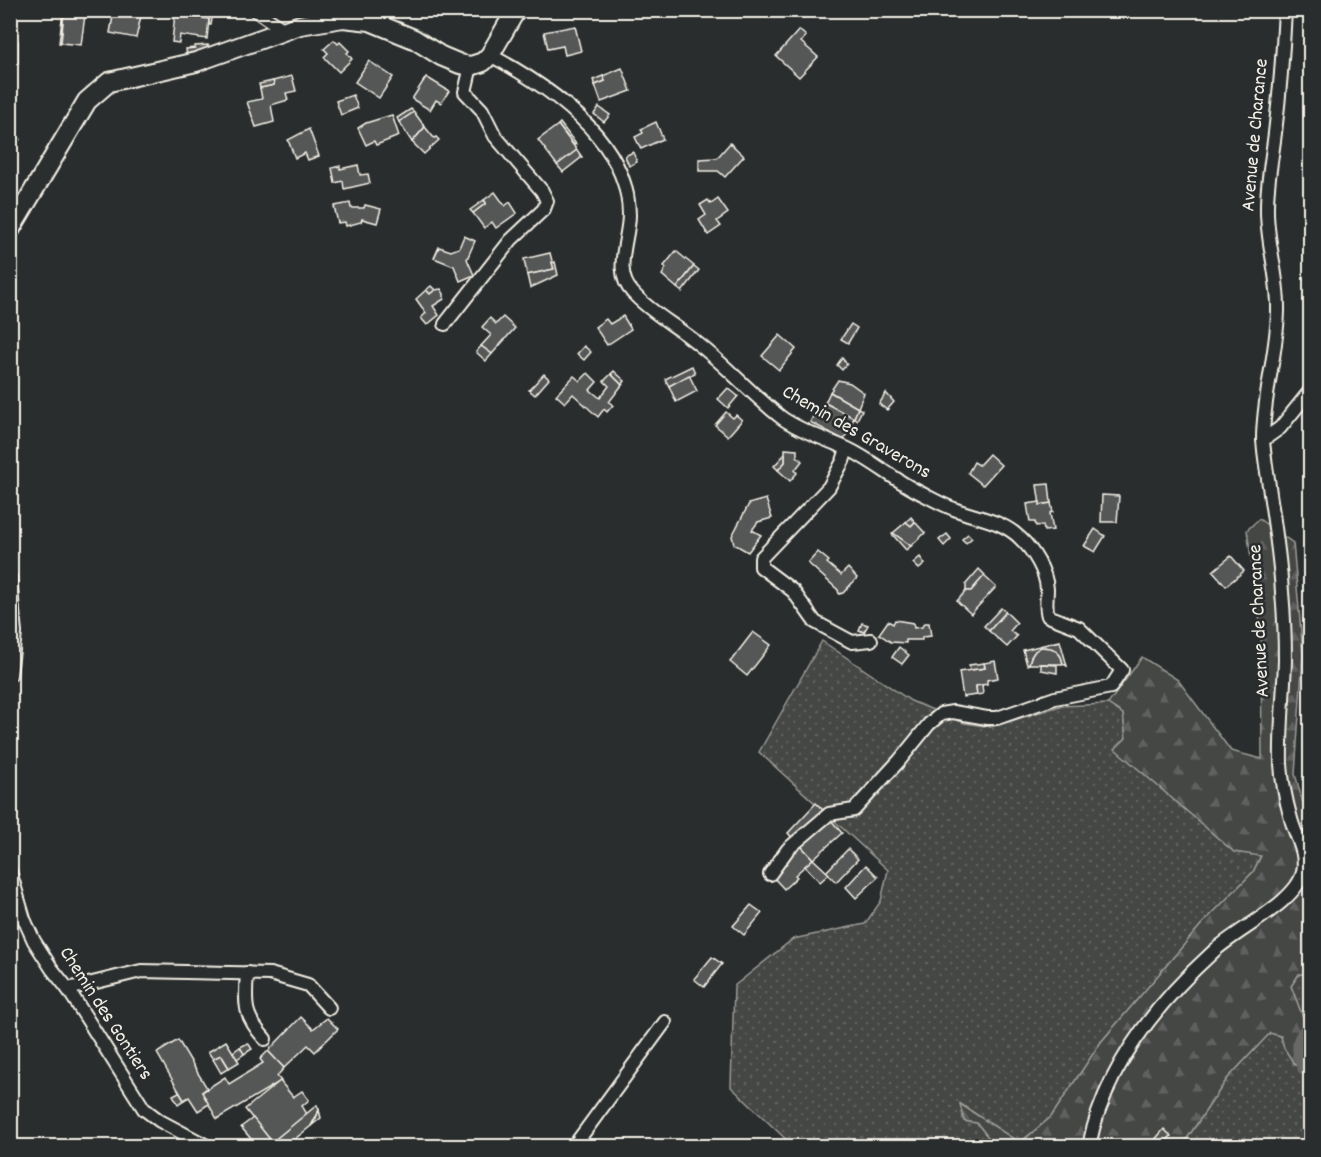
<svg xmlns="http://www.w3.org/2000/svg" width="1321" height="1157" viewBox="0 0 1321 1157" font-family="Dekko,sans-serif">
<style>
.grass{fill:url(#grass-dots);stroke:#9c9c96;stroke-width:1.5}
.forest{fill:url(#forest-firs);stroke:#9c9c96;stroke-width:1.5}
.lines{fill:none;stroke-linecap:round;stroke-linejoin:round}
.canal{stroke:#676866;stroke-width:15}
.building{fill:#555756;stroke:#f4f1e8;stroke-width:1.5}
.street-casing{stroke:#f4f1e8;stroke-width:16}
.secondary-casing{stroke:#f4f1e8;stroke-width:22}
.street{stroke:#2a2d2e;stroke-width:12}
.secondary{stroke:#2a2d2e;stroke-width:18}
.labels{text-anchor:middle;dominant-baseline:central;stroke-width:5;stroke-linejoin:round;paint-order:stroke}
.street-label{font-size:20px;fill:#f4f1e8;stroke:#2a2d2e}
</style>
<defs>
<pattern id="grass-dots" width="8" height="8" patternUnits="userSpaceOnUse" patternTransform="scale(1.5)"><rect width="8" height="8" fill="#444645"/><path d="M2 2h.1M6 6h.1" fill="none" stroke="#606160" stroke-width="1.8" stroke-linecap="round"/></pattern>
<pattern id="forest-firs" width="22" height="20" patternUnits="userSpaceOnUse" patternTransform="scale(1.5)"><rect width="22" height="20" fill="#444645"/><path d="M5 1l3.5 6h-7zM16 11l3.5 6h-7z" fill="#606160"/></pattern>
</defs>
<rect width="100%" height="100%" fill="#2a2d2e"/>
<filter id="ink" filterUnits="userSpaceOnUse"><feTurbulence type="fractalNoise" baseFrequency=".0167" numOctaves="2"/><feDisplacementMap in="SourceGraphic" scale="12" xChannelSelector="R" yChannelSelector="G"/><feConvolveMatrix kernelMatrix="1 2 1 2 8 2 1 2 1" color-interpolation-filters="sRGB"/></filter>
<g filter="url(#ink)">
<g class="grass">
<polygon points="822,641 911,701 965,723 991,727 1060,706 1108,704 1123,714 1126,738 1116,749 1234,852 1261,855 1253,872 1201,925 1101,1042 1051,1117 1019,1143 961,1104 964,1121 977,1123 995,1146 793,1146 731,1087 734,986 793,939 865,924 881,901 888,870 759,752"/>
<polygon points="1299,974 1310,974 1310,1027 1306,1026 1291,986"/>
<polygon points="1270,1033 1281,1036 1284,1048 1295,1065 1310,1063 1310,1146 1182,1146 1227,1079"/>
</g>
<polygon class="forest" points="1259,519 1293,543 1303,654 1295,774 1310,829 1310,974 1299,974 1291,986 1306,1025 1310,1027 1310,1063 1295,1065 1284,1048 1281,1036 1270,1033 1227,1079 1182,1146 995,1146 977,1123 964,1121 960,1104 1020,1143 1051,1117 1101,1042 1201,925 1253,872 1261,856 1234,852 1115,749 1126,738 1123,714 1108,704 1142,657 1178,680 1231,751 1262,759 1261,628 1247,530"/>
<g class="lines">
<path class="canal" d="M1310 1028C1296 1039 1298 1053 1305 1068L1310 1070"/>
</g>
<g class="building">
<polygon points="114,10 142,12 136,38 110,33"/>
<polygon points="176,10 213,13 211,25 209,25 209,19 175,14"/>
<polygon points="63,11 64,12 61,43 59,43"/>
<polygon points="64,12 85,15 81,45 61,43"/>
<polygon points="175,14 209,19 207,39 180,35 179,43 172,42"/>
<polygon points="575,26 581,51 565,55 563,46 548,49 544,32"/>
<polygon points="799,30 806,36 801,42 818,57 799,77 776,56"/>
<polygon points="334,40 338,44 340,42 349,51 347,53 352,59 339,72 324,57 328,53 324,49"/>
<polygon points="18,41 18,63 10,63 10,42"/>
<polygon points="208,45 208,54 187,56 186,49 195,48 195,46"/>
<polygon points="369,61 393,77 379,98 355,82"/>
<polygon points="622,68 631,91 601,102 595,85 605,81 603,76"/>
<polygon points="292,76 296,91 286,93 288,100 271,105 274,122 256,127 247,102 262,99 260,88 274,85 273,81"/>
<polygon points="603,76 605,81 595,85 593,80"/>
<polygon points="426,77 449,91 441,103 436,100 430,110 412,99"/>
<polygon points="273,81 274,85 260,88 259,84"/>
<polygon points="353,95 358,108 341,115 336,101"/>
<polygon points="599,107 610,115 604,122 594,114"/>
<polygon points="411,109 414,112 399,122 397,118"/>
<polygon points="414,112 425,127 412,142 399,122"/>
<polygon points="392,115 399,136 376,145 374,141 366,145 358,128 366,123"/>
<polygon points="656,122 663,139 641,149 635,137 643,133 641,129"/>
<polygon points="560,123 576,144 574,145 558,125"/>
<polygon points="558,125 577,150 557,165 538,140"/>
<polygon points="425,127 434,138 436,137 439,140 424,154 412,142"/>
<polygon points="309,129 319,156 308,160 305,153 295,158 288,140"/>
<polygon points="15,135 20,139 12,150 10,141"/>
<polygon points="730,143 744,156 725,177 718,171 699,171 699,159 717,158"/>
<polygon points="577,150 582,157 563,172 557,165"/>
<polygon points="633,152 637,162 629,166 625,156"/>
<polygon points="358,165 360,175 368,174 370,183 344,189 343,181 335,183 332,168 340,166 340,169"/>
<polygon points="495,192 505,206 510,202 517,213 496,228 492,222 484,228 473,213 486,203 484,200"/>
<polygon points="718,199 728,213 717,221 721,226 708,235 699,220 706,215 700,205 708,200 711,204"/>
<polygon points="484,200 486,203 473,213 470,210"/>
<polygon points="350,203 351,208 364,208 365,205 381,209 377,223 362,219 361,222 346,226 345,222 338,223 334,206"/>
<polygon points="464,236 475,241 467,259 474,275 460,281 454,266 434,258 439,247 451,251 459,248"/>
<polygon points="676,251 694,266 677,288 662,275 666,268 664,266"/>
<polygon points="550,253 554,269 527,275 524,259"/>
<polygon points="555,262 558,275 530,288 527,275 554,269 552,263"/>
<polygon points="694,266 699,270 682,292 677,288"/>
<polygon points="431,286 435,290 430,294 426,290"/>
<polygon points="441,289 444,294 444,299 433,306 439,315 427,325 421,318 426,313 416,299 426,290 430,294 435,290"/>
<polygon points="623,316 631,329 607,345 595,327 606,319 610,324"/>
<polygon points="503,317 515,328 492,354 481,346 491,335 482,327 490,318 496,324"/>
<polygon points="851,324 857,328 848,343 841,339"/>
<polygon points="780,335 796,349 779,370 762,356"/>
<polygon points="481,346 492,354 486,361 476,352"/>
<polygon points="584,346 591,352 584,360 577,354"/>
<polygon points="842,358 847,364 842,370 837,365"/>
<polygon points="692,366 695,373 669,386 665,379"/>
<polygon points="614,371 625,381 622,385 611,374"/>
<polygon points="588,373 597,382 590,390 600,398 609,386 604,381 611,374 622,385 609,402 613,405 607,412 604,409 598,417 573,394 565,403 556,395 574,376 580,381"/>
<polygon points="544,374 549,379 535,395 529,390"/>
<polygon points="689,375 697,391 676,402 669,386"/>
<polygon points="838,380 850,383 864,393 858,408 830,392"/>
<polygon points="728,388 738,396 728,408 718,399"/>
<polygon points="830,392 858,408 854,418 825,403"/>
<polygon points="886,393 894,402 887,410 879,404"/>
<polygon points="825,403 854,418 844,440 810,422 815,413 819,415"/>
<polygon points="858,408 862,410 857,420 854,418"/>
<polygon points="726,412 733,418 736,415 742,420 728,436 715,425"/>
<polygon points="785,449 797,450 797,456 802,461 795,470 797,473 790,481 778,470 785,462"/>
<polygon points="785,454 785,462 778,470 774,466"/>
<polygon points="989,454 1001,465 983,485 968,473 974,462 979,465"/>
<polygon points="1049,484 1051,503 1040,505 1037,485"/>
<polygon points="1102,495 1119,496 1117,522 1101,522"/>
<polygon points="766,499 772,518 758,522 752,530 761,535 748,552 734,544 732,536 749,504"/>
<polygon points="1040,502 1040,505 1051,503 1053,512 1050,513 1053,530 1044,531 1043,525 1036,526 1035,522 1030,522 1027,504"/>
<polygon points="911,517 915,522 911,526 906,522"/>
<polygon points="906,522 911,526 915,522 925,533 911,546 893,533"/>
<polygon points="1095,529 1105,536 1095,552 1084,546"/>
<polygon points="893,533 911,546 906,550 892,534"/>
<polygon points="947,534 951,539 944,546 939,540"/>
<polygon points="968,534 972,538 966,543 962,539"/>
<polygon points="818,552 829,561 827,563 841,575 848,568 857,578 843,593 839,594 838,590 808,563"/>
<polygon points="1231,556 1244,571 1226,586 1213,571"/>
<polygon points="920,557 925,564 919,569 913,563"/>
<polygon points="979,569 985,575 971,591 966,591 966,584"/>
<polygon points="984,576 996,587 971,614 957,601 966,591 971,591"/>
<polygon points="1001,608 1006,612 989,631 984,626"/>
<polygon points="1006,612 1017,623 1010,631 1017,636 1007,647 989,631"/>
<polygon points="895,620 913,623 914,628 922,627 924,623 929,623 931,636 922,637 922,640 906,640 906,643 891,642 879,634 888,621 893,624"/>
<polygon points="862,623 868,625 864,632 859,630"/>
<polygon points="753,632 771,645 747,676 730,662"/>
<polygon points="1060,641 1067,666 1063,664 1061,657 1057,651 1046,647 1035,651 1031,657 1029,664 1027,665 1023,650"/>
<polygon points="899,647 909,655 902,664 892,657"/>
<polygon points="1041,647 1051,648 1057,651 1061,657 1063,664 1029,664 1031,657 1035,651"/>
<polygon points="995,661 998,678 987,680 987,684 976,686 977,695 963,697 959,672 985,668 984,663"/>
<polygon points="984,663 985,668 970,670 969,665"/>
<polygon points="1041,664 1057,665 1057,673 1041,670"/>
<polygon points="982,685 983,694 977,695 976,686"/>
<polygon points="816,803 823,810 794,840 788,833"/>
<polygon points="829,818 842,833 813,859 800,845"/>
<polygon points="800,845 813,859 795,875 797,877 784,889 772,876 783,861"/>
<polygon points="848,849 858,859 836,882 826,872"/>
<polygon points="813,859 829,874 820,882 805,866"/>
<polygon points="866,865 878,877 856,898 846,887"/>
<polygon points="751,905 762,913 744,935 733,926"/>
<polygon points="712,957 722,964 704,987 694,979"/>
<polygon points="301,1017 313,1029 327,1018 338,1029 315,1052 308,1045 284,1068 268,1051"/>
<polygon points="178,1040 207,1088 202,1092 209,1104 198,1111 189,1097 184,1100 157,1053"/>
<polygon points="226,1041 239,1062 229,1068 221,1055 213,1059 208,1052"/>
<polygon points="248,1043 252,1049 244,1054 240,1047"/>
<polygon points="240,1047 244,1054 237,1059 233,1052"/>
<polygon points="268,1051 284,1068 277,1076 281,1081 217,1119 202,1092 225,1077 229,1084 263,1063 260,1059"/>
<polygon points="221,1055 229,1068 221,1073 213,1059"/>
<polygon points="280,1081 293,1097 302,1091 309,1100 302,1106 307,1114 272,1142 245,1109"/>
<polygon points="179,1092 184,1100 178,1104 173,1095"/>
<polygon points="317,1105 319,1110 311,1126 286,1146 257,1146 241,1127 253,1118 272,1142"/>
<polygon points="319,1110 321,1118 311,1126 316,1118"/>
<polygon points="1164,1129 1171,1136 1162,1146 1158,1146 1153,1142"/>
</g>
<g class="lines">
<g class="street-casing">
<g id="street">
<polyline points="255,10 284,30"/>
<path d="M490 55C548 86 629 140 629 215 629 240 612 272 633 293 651 313 677 326 697 343 727 366 752 395 782 418 802 432 826 439 848 449 871 460 891 477 913 489 927 496 940 504 954 509 976 518 1002 520 1020 538 1033 550 1046 571 1047 589 1047 598 1045 607 1048 616L1079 628 1122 670 1111 687 1055 698 997 718H987L953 712 941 714 929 724 899 761 854 810 829 814 788 849 770 874"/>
<polyline points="445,324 511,240 544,209 547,201 542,191 495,136 482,110 465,92 471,66"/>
<polyline points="1263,440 1280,428 1310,391"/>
<polyline points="847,449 843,461 829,487 761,558 761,567 793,591 815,622 852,642 871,640"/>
<polyline points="10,577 15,633 10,675"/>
<polyline points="10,871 24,919 34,941 52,969 68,989 144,1109 160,1121 207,1146"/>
<path d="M247 973C245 1004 243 1015 265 1039"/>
<polyline points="68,989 141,971 270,974 308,985 329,1008"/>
<polyline points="574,1146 665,1022"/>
<path d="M1089 1146C1104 1070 1156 1004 1213 952 1236 930 1297 902 1303 872 1307 852 1296 838 1291 819 1286 801 1282 783 1281 764 1280 730 1284 694 1285 660 1285 637 1284 614 1282 592 1280 559 1275 526 1270 494 1268 476 1264 457 1263 439 1263 396 1277 354 1278 311 1279 275 1266 242 1267 207 1267 182 1272 158 1275 133 1280 92 1283 52 1285 10"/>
</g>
</g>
<g class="secondary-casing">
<polyline id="secondary" points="10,230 87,101 109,82 196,62 300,25 343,18 370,21 414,39 441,56 460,64 471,66 483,62 490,55 516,10"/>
</g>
<use href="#street" class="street"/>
<use href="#secondary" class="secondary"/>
</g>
</g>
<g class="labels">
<g class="street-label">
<text transform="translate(1256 135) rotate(-85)">Avenue de Charance</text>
<text transform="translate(856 433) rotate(30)">Chemin des Graverons</text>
<text transform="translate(1260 621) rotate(-93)">Avenue de Charance</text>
<text transform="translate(105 1014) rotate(57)">Chemin des Gontiers</text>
</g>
</g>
<rect width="1321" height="1157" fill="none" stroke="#2a2d2e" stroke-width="36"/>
<rect x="18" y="18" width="1285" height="1121" fill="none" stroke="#f4f1e8" stroke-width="2" filter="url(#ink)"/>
</svg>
